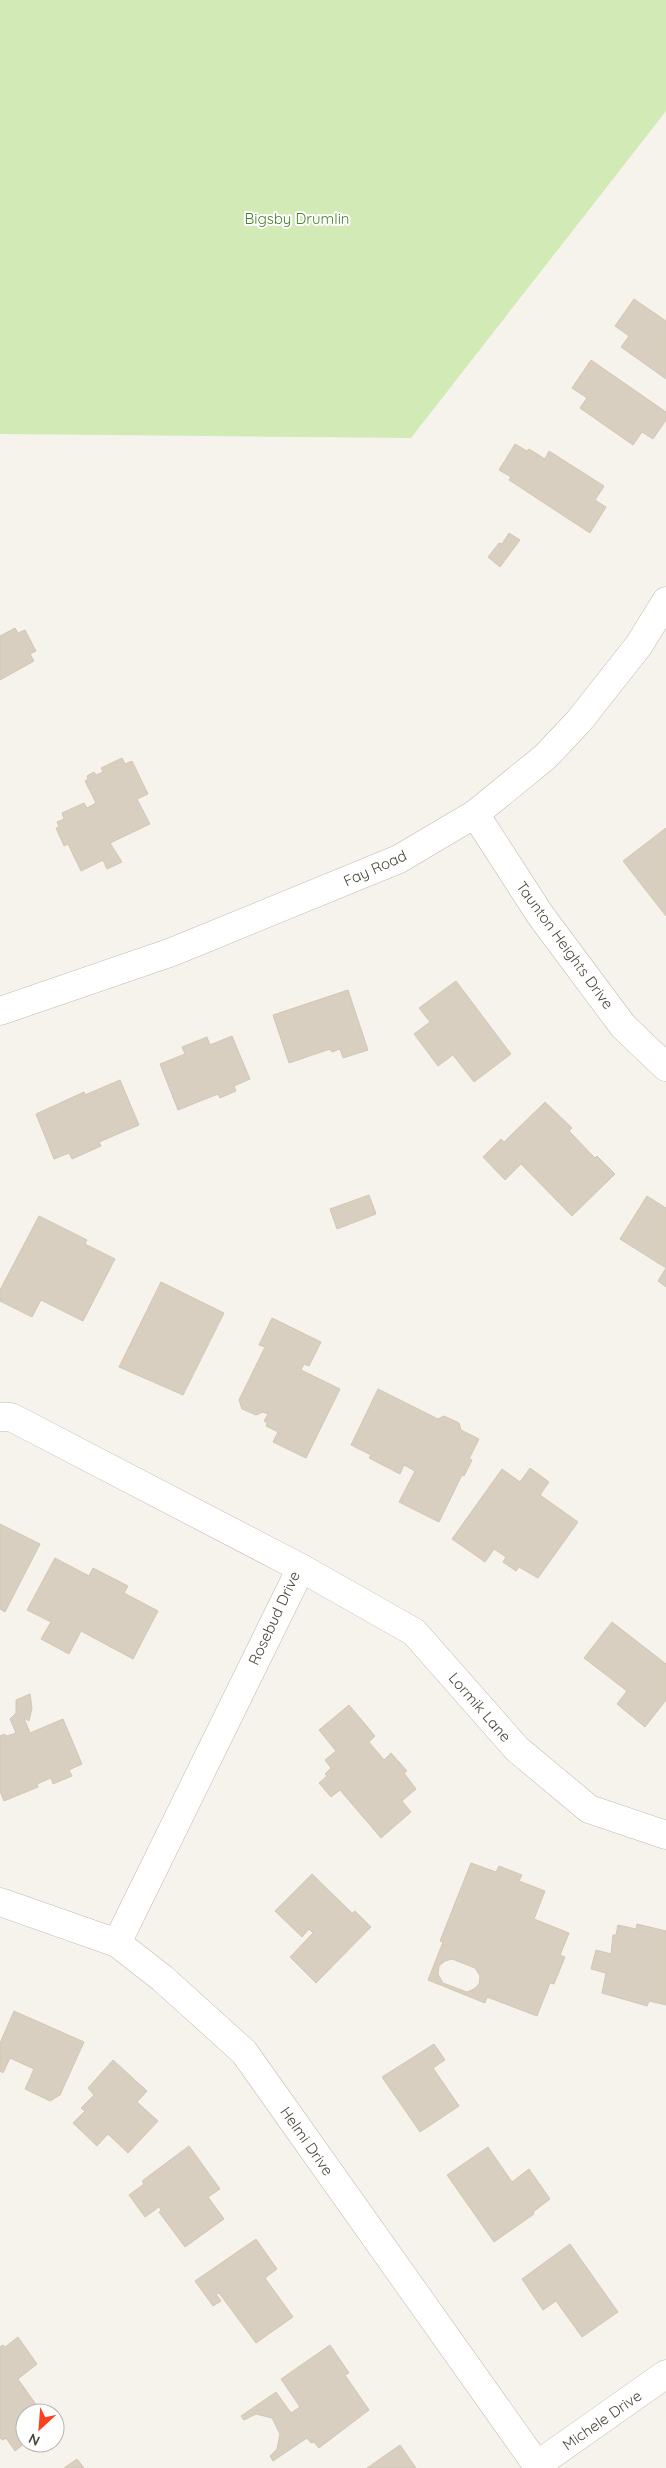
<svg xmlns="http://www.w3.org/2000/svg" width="666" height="2468" viewBox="0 0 666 2468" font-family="Quicksand,sans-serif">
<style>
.green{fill:#d2eab5}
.building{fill:#d8cfc1;stroke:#d3c7b4;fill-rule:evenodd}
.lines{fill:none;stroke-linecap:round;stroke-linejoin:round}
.minor-casing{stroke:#c2bbae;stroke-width:29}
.tertiary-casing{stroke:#c2bbae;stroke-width:29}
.minor{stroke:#fff;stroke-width:28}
.tertiary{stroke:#fff;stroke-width:28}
.labels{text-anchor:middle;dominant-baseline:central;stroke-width:4;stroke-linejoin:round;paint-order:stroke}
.park-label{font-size:15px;fill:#4a7f2a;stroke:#fff}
.street-label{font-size:15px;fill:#4b4439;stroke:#fff}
</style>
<rect width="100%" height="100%" fill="#f6f3ec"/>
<polygon class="green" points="0,0 666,0 666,111 411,438 0,434"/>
<g class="building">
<polygon points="634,299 666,321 666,379 621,347 629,336 615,326"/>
<polygon points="591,360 666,412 666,420 653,439 642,432 633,445 580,408 587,398 572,388"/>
<polygon points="515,444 527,451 529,449 545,459 549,451 604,486 595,500 606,507 590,533 509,480 511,477 499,470"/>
<polygon points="509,533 520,540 500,567 488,557 499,543 502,544"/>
<polygon points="15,628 18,633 25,630 36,651 30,654 34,661 0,680 0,636"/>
<polygon points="122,758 125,764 132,761 148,794 137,799 150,824 110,843 122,862 107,869 103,860 81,871 68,844 64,846 56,828 59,827 57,822 64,819 62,813 84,803 87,808 96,803 85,781 88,779 87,776 94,772 96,775 103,772 101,768"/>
<polygon points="666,828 666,916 623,861"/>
<polygon points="456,981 511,1054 474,1082 453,1055 438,1066 414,1034 430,1022 419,1008"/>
<polygon points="348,990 368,1050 343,1058 340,1049 332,1052 330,1049 289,1063 273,1015"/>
<polygon points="232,1036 250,1079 234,1086 236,1091 220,1098 218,1094 178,1110 160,1064 185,1054 182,1047 207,1037 210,1045"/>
<polygon points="120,1080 139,1125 99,1142 101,1146 72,1159 69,1153 54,1159 36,1114 84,1092 85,1095"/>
<polygon points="545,1102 572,1128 569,1131 595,1158 597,1156 615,1174 572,1216 521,1164 505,1180 483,1157 501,1139 504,1142"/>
<polygon points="369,1195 376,1214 337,1229 330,1209"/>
<polygon points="647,1196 666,1208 666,1287 658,1281 666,1268 620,1239"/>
<polygon points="39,1216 87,1240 85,1244 115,1259 83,1321 41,1300 32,1317 0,1301 0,1290"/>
<polygon points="161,1282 224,1313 183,1395 119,1367"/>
<polygon points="272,1318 321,1342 309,1366 304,1364 301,1370 340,1389 306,1458 273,1442 278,1432 266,1426 267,1423 264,1421 268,1414 263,1412 256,1415 242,1409 239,1400 265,1347 259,1345"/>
<polygon points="378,1389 438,1419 444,1416 459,1423 461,1430 479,1439 469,1459 472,1460 464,1476 462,1475 439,1522 399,1502 415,1471 404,1465 400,1474 369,1458 371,1455 351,1445"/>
<polygon points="530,1468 549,1482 540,1495 578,1522 538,1578 519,1567 516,1571 503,1562 506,1557 494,1549 485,1562 452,1539 502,1469 520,1482"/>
<polygon points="0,1524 40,1544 5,1612 0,1609"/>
<polygon points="55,1558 89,1576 93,1568 128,1586 124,1593 158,1611 133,1659 81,1631 69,1654 41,1639 51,1622 27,1610"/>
<polygon points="612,1622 666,1664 666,1700 645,1727 617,1704 627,1691 584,1658"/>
<polygon points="30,1694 32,1708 29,1721 24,1718 30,1733 63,1719 82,1764 69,1770 72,1776 53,1784 51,1778 37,1784 38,1787 4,1801 0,1791 0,1736 4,1734 7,1736 16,1733 10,1719 16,1713 16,1700"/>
<polygon points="349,1705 375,1736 369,1742 384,1760 391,1753 407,1771 404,1773 416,1789 402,1801 411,1812 381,1838 340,1790 331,1797 319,1783 327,1776 325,1774 331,1768 325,1760 336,1751 319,1730"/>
<path d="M471 1863 496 1872 499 1866 522 1875 519 1881 545 1891 534 1919 569 1933 560 1955 565 1957 554 1984 550 1983 537 2016 487 1997 485 2003 428 1980 443 1942 440 1941ZM452 1959 475 1968 480 1976 479 1984 474 1989 467 1992 443 1983 438 1974 439 1966 445 1961Z"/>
<polygon points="312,1874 352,1913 355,1911 371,1927 316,1983 290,1957 313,1933 309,1929 302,1937 275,1911"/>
<polygon points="637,1924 666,1931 666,2005 649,2001 647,2006 602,1993 606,1973 591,1969 596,1950 611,1954 613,1935 616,1935 618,1925 636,1929"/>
<polygon points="14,2011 84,2042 60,2095 50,2101 25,2089 34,2069 10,2058 3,2073 0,2071 0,2043"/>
<polygon points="434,2044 445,2060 433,2068 459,2106 420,2132 382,2077"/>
<polygon points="113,2060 147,2091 137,2102 158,2121 128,2153 108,2134 97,2146 73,2123 85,2111 81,2108 94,2095 88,2088"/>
<polygon points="189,2146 220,2189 208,2197 224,2219 185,2247 159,2212 161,2210 159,2207 145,2217 129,2195 144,2184 142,2181"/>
<polygon points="488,2147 512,2182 529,2169 550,2199 533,2212 534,2214 494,2242 447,2175"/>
<polygon points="256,2239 277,2269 265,2278 293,2317 256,2343 219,2293 216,2294 221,2301 213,2306 195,2281"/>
<polygon points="570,2244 618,2312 582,2337 556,2301 543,2310 522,2279"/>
<polygon points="18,2337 37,2364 18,2379 42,2413 25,2413 25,2443 15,2451 6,2438 3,2440 0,2438 0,2347 3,2345 5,2347"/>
<polygon points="330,2345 349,2373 345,2375 369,2410 319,2448 314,2442 311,2443 307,2438 273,2461 270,2456 277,2449 280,2434 272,2418 256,2414 244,2420 241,2416 276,2392 291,2413 300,2407 281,2379"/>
<polygon points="400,2445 416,2468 367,2468"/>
<polygon points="77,2459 84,2468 64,2468"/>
</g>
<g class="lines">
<g class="minor-casing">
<g id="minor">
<polyline points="475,814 541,916 623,1026 666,1067"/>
<polyline points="0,1417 11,1417 301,1568 117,1943"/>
<polyline points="301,1568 414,1632 517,1749 589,1809 666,1835"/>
<polyline points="0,1902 117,1943 162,1978 244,2052 539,2468"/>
<polyline points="537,2465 666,2374"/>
</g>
</g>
<g class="tertiary-casing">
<polyline id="tertiary" points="0,1011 172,952 399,859 475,814 545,757 579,721 639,645 666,601"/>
</g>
<use href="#minor" class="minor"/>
<use href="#tertiary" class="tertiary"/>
</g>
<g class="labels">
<g class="park-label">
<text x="297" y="218">Bigsby Drumlin</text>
</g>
<g class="street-label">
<text transform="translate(375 868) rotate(-24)">Fay Road</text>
<text transform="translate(565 945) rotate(54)">Taunton Heights Drive</text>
<text transform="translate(274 1618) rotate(-65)">Rosebud Drive</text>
<text transform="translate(480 1707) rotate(49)">Lormik Lane</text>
<text transform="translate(307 2141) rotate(55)">Helmi Drive</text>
<text transform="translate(602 2420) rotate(-35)">Michele Drive</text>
</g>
</g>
<g transform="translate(40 2428) rotate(206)"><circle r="24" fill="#ffffff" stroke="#b7b4b0"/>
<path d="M0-4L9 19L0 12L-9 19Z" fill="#fc3f1d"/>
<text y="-8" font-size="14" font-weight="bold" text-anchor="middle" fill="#4b4439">N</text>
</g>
</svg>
